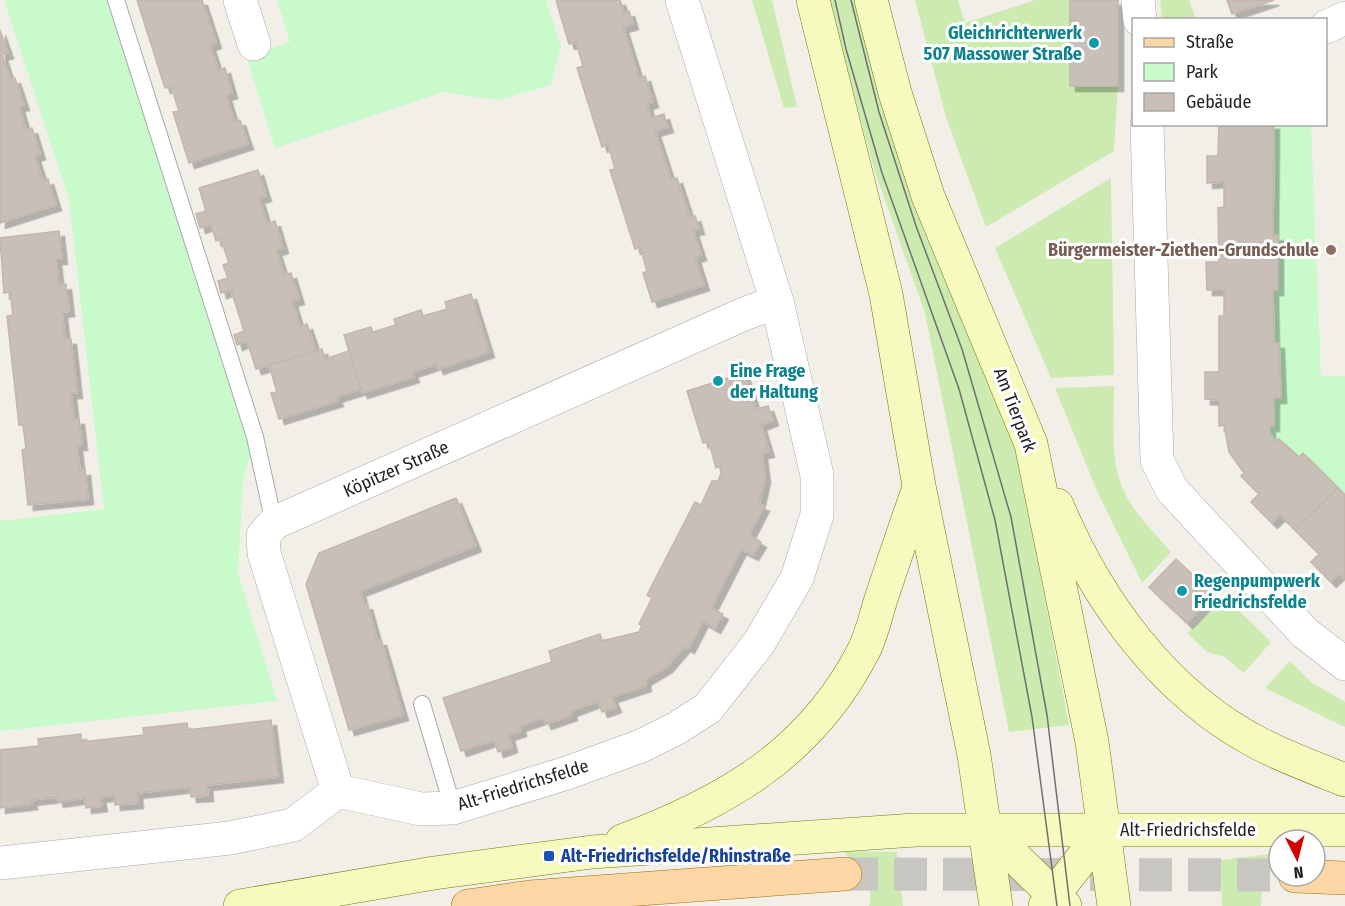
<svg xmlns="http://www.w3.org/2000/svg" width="1345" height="906" viewBox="0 0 1345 906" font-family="'Fira Sans Condensed',sans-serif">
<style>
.grass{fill:#cdebb0}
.park{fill:#c8facc}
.building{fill:#c7bfb8;stroke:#c4b6ab;stroke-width:1.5;filter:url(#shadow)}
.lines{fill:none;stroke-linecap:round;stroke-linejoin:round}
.primary-tunnel{stroke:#c8c6c1;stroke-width:33;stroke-dasharray:33 16;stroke-linecap:butt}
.service-casing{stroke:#a9a9a9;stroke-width:18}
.minor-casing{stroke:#a9a9a9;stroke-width:34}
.secondary-casing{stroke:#707d05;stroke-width:34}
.primary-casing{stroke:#a06b00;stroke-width:34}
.service{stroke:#fff;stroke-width:16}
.minor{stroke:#fff;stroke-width:33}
.secondary{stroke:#f7fabf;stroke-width:33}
.primary{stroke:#fcd6a4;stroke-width:33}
.tram{stroke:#707070;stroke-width:1.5}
.culture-dot{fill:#0f9aa8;stroke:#fff;stroke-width:2}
.education-dot{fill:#8d6e63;stroke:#fff;stroke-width:2}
.transit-dot{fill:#1a4fb4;stroke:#fff;stroke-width:2}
.labels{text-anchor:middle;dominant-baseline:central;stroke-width:6;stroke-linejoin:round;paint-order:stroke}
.culture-label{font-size:18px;font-weight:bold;fill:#0d838f;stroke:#fff;text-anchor:start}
.education-label{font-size:18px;font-weight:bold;fill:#785e54;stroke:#fff;text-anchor:end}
.street-label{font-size:18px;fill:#222;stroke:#fff}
.transit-label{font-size:18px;font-weight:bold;fill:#164399;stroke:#fff;text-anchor:start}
</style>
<defs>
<filter id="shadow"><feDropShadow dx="5.5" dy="5.5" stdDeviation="0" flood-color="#0004"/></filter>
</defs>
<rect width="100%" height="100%" fill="#f2efe9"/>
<g class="grass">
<polygon points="752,0 772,0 797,107 784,108"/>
<polygon points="828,0 859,0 1008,424 1022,478 1069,725 1009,732 925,313 875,172"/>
<polygon points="915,0 958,0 965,23 1035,0 1070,0 1070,86 1118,86 1114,151 986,227 946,117"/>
<polygon points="1160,0 1189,0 1196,19 1162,19"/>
<polygon points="1111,178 1114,375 1051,378 995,248"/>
<path d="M1114 386C1114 417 1110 454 1121 484 1130 510 1154 532 1171 552L1142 583 1097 491 1055 388Z"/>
<polygon points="1225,597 1271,642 1244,673 1225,657 1207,652 1187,633"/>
<polygon points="1290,661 1311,682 1345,702 1345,727 1265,688"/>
<path d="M842 851 897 852 903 906H869C875 881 860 866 842 851Z"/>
<polygon points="1279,853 1279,861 1262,886 1261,906 1222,906 1220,860"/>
</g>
<g class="park">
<polygon points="4,0 107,0 251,454 243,480 238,573 277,701 0,731 0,521 104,509 69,200"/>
<polygon points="277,0 546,0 561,46 551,85 498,100 443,92 275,148 246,56 290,42"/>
<polygon points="1274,125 1311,125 1321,376 1345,376 1345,495 1303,453 1299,457 1280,439 1275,441 1270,434 1270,426 1274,426 1274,398 1281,397 1279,344 1274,343 1273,290 1278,290 1277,235 1273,236"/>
</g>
<g class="building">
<polygon points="137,0 202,0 216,43 210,45 218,70 225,68 232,93 226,95 234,121 240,120 248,144 189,163 173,112 179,111 171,86 165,88"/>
<polygon points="556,0 620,0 624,13 629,11 633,24 623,27 639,78 645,76 653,102 647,104 651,118 664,114 666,121 668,127 655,131 671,180 677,178 690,218 695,216 697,222 699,229 693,230 701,255 695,257 704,285 652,302 643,273 647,271 640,247 635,249 610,170 615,169 608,144 602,147 577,68 583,66 576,42 569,44"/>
<rect x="1070" y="0" width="48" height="86"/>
<polygon points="1227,0 1274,0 1232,14"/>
<polygon points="0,30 8,53 2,55 10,79 15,78 24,105 19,106 26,130 32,128 40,154 35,156 43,181 48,179 56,205 0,223"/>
<polygon points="1219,124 1274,124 1273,236 1278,235 1278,290 1273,290 1274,343 1279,343 1281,398 1274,398 1274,426 1270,426 1270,434 1275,441 1279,439 1299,457 1303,453 1338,488 1295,530 1280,515 1272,523 1251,502 1259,494 1241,476 1244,473 1229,452 1224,425 1219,426 1219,400 1205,399 1205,372 1219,372 1219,316 1224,316 1224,290 1207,290 1206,262 1219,262 1218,208 1224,207 1224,182 1207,183 1207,156 1218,156"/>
<polygon points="258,170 266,196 259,198 267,224 275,221 283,248 276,250 284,275 291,273 299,299 292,301 300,327 307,324 316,351 256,369 247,341 237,345 234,335 244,331 231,290 221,293 218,281 228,278 223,265 229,263 221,239 216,241 211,224 200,228 196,214 206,211 199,188"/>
<polygon points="59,231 62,259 56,259 59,285 66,284 69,311 62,312 65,339 71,339 77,393 71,393 74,419 79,419 82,445 77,445 80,471 85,470 88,499 28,505 22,450 26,449 23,425 19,425 7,316 13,315 10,292 4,293 0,238"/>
<polygon points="471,294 489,352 438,369 436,364 412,372 414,377 362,393 344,335 371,327 373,332 396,325 394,319 421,310 423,316 447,309 445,302"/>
<polygon points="322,349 325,359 349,351 361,389 336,397 338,401 279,419 271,393 277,392 269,365"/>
<polygon points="744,373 756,409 768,406 773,420 761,425 769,452 762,453 765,478 759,504 764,506 749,535 761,542 753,555 741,549 711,608 723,614 715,628 703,621 689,648 685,646 667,667 645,680 646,686 612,697 616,707 602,712 598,701 571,711 572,715 546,724 543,718 520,726 521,731 509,735 512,747 498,752 494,740 461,751 443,698 552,662 549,651 600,634 602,641 639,632 642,625 639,624 652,598 647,595 695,502 701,505 712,481 718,481 721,473 720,466 716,468 709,442 703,443 687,391"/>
<polygon points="1338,488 1345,495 1345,580 1339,574 1331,582 1311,562 1319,554 1295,530"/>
<polygon points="456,498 476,546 360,591 364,605 367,604 377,640 381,640 403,715 349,730 306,584 319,553"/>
<polygon points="1176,559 1214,595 1187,623 1149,587"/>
<polygon points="271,720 278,777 207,785 208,796 191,797 190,787 137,793 138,803 115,805 114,795 100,797 102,806 86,808 85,798 58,802 57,797 31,800 32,804 0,808 0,750 39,746 38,739 81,734 81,742 144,735 143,728 187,723 188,730"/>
</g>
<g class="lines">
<polyline class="primary-tunnel" points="845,874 1275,875"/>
<g class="service-casing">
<g id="service">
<polyline points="116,0 255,437 274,523"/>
<polyline points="422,704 453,808"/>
</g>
</g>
<g class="minor-casing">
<g id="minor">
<polyline points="240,0 254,44"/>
<polyline points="1138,0 1140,20"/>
<polyline points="1326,27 1345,18"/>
<polyline points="1147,124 1157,460 1172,490 1305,633 1345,664"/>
<polyline points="338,791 264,553 263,536 274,523 744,314 777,302"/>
<polyline points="0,863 230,838 293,825 338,791 421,809 453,808 567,773 641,746 677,728 708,708 759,643 797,578 817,515 817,475 777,302 682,0"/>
</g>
</g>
<g class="secondary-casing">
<g id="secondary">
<polyline points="813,0 886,294 919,486 974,755 996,906"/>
<polyline points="871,0 895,93 928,196 1031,444 1092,742 1114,906"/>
<path d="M1057 505C1097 601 1165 695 1260 744 1287 758 1317 769 1345 780"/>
<polyline points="987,830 1065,906"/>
<path d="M622 841C726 802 810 754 863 652 872 635 876 614 882 596 894 560 906 524 919 488"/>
<polyline points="240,906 434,873 592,852 915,830 1345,830"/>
<polyline points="1045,906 1104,830"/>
</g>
</g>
<g class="primary-casing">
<g id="primary">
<polyline points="1295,876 1345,878"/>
<polyline points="468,906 530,897 845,874"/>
</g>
</g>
<use href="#service" class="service"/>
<use href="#minor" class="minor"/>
<use href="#secondary" class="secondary"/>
<use href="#primary" class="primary"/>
<g class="tram">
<polyline points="835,0 846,49 882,173 959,389 995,520 1032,717 1057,906"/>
<polyline points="851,0 879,112 916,226 962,349 1011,517 1047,715 1070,906"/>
</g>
</g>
<g class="culture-dot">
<circle cx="1094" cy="43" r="6"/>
<circle cx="718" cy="381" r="6"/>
<circle cx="1182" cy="591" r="6"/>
</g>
<circle class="education-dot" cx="1331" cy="250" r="6"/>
<rect class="transit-dot" x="543" y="850" width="12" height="12" rx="3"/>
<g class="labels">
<g class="culture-label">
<text x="1082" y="33" text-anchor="end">Gleichrichterwerk<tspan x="1082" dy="21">507 Massower Straße</tspan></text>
<text x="730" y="371">Eine Frage<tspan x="730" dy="21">der Haltung</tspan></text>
<text x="1194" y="581">Regenpumpwerk<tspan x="1194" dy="21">Friedrichsfelde</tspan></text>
</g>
<g class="education-label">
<text x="1319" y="250">Bürgermeister-Ziethen-Grundschule</text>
</g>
<g class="street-label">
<text transform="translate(1015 410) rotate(69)">Am Tierpark</text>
<text transform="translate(396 469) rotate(-24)">Köpitzer Straße</text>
<text transform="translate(523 785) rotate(-17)">Alt-Friedrichsfelde</text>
<text x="1188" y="830">Alt-Friedrichsfelde</text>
</g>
<g class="transit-label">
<text x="561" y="856">Alt-Friedrichsfelde/Rhinstraße</text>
</g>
</g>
<rect x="1132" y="18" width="195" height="108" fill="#ffffff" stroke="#a7a7a7" stroke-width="1.5"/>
<rect x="1144" y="38" width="30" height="9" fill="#fcd6a4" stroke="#a7a7a7" stroke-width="1.5"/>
<text x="1186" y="48" font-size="18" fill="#222222">Straße</text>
<rect x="1144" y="63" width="30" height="18" fill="#c8facc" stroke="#a7a7a7" stroke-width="1.5"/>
<text x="1186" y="78" font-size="18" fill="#222222">Park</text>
<rect x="1144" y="93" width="30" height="18" fill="#c7bfb8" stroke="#a7a7a7" stroke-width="1.5"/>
<text x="1186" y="108" font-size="18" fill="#222222">Gebäude</text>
<g transform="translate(1297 858) rotate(174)"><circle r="28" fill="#ffffff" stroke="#a7a7a7" stroke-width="1.5"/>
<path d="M0-4.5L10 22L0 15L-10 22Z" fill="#d40000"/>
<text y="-9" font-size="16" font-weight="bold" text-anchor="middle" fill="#222222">N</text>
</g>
</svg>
